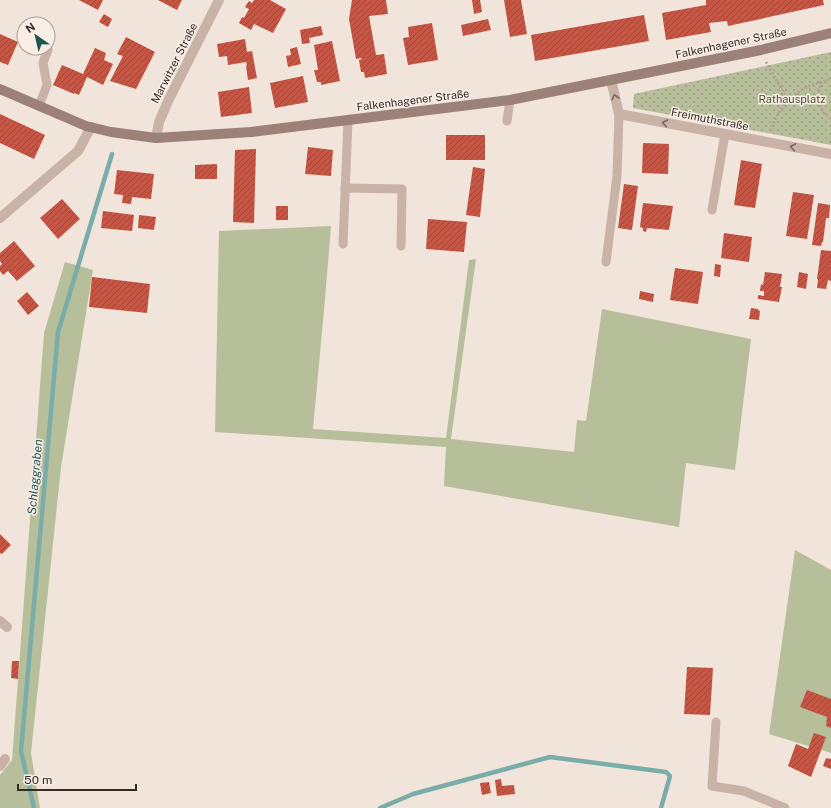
<svg xmlns="http://www.w3.org/2000/svg" width="831" height="808" viewBox="0 0 831 808" font-family="'Public Sans',sans-serif">
<style>
.grass{fill:#b7bf9a}
.park{fill:url(#park-dots)}
.lines{fill:none;stroke-linecap:round;stroke-linejoin:round}
.stream{stroke:#7aadaa;stroke-width:4.5}
.building{fill:url(#building-hatch)}
.path{stroke:#b49c91;stroke-width:2.5;stroke-dasharray:2 2;stroke-linecap:butt}
.lane{stroke:#c9b2a6;stroke-width:9}
.street{stroke:#c9b2a6;stroke-width:10}
.secondary{stroke:#9c8178;stroke-width:10}
.oneway{stroke:#786760}
.labels{text-anchor:middle;dominant-baseline:central;stroke-width:3;stroke-linejoin:round;paint-order:stroke}
.street-label{font-size:11px;fill:#352a27;stroke:#f9eee6}
.park-label{font-size:11px;fill:#49532b;stroke:#f9eee6}
.water-label{font-size:12px;font-style:italic;fill:#1d5553;stroke:#f9eee6}
</style>
<defs>
<pattern id="park-dots" width="8" height="8" patternUnits="userSpaceOnUse"><rect width="8" height="8" fill="#b7bf9a"/><path d="M2 2h.1M6 6h.1" fill="none" stroke="#969b7e" stroke-width="1.8" stroke-linecap="round"/></pattern>
<pattern id="building-hatch" width="6" height="6" patternUnits="userSpaceOnUse"><rect width="6" height="6" fill="#c35645"/><path d="M-1 1l2-2M0 6l6-6M5 7l2-2" fill="none" stroke="#9f473a"/></pattern>
</defs>
<rect width="100%" height="100%" fill="#f1e4da"/>
<g class="grass">
<polygon points="331,226 325,299 313,429 446,438 469,260 476,259 451,439 574,452 577,420 586,421 602,309 751,339 735,470 686,463 679,527 444,486 446,447 215,432 219,231"/>
<polygon points="65,262 93,270 61,467 31,753 40,808 0,808 0,775 12,760 44,333"/>
<polygon points="795,550 831,570 831,753 769,734"/>
</g>
<polygon class="park" points="831,52 831,145 633,108 634,94"/>
<g class="lines">
<g class="stream">
<polyline points="34,808 21,751 58,332 112,154"/>
<polyline points="380,808 413,794 550,757 666,772 670,776 661,808"/>
</g>
</g>
<g class="building">
<polygon points="79,0 103,0 98,10"/>
<polygon points="158,0 182,0 177,10"/>
<polygon points="254,0 270,0 286,9 273,33 254,24 251,30 239,23 242,17 244,18 249,9 245,7 249,1 252,3"/>
<polygon points="352,0 386,0 388,14 369,16 376,55 384,54 387,74 365,78 364,72 361,72 359,60 362,59 361,58 356,59 349,19"/>
<polygon points="472,0 480,0 482,12 474,14"/>
<polygon points="504,0 521,0 527,34 510,37"/>
<polygon points="706,0 823,0 824,5 728,26 727,21 709,23 711,32 666,40 662,13 706,5"/>
<polygon points="104,14 112,19 108,27 99,22"/>
<polygon points="644,15 649,41 535,61 531,35"/>
<polygon points="488,19 491,30 463,36 461,25"/>
<polygon points="432,23 438,60 408,65 403,38 409,37 408,27"/>
<polygon points="321,26 323,35 309,38 310,43 302,44 300,30"/>
<polygon points="0,34 18,42 8,65 0,62"/>
<polygon points="126,37 155,52 136,89 110,81 123,56 117,54"/>
<polygon points="245,39 247,52 252,51 257,78 248,80 246,66 247,65 246,62 228,65 227,56 219,57 217,44"/>
<polygon points="332,41 340,81 321,85 321,82 317,82 314,70 318,70 314,45"/>
<polygon points="297,47 301,64 288,67 286,56 291,55 290,49"/>
<polygon points="95,48 106,53 104,60 113,64 103,85 87,77 79,95 74,93 74,94 53,85 62,65 83,74"/>
<polygon points="303,76 308,102 275,108 270,83"/>
<polygon points="249,87 252,113 221,117 218,92"/>
<polygon points="0,114 45,135 34,159 0,143"/>
<rect x="446" y="135" width="39" height="25"/>
<polygon points="643,143 669,144 668,174 642,173"/>
<polygon points="308,147 333,150 331,176 305,174"/>
<polygon points="256,149 254,223 233,222 235,150"/>
<polygon points="741,160 762,164 755,208 734,205"/>
<polygon points="217,164 217,179 195,179 195,165"/>
<polygon points="473,167 485,169 480,217 466,215"/>
<polygon points="117,170 154,174 151,199 132,197 131,204 122,203 123,195 114,194"/>
<polygon points="624,184 638,186 632,230 618,228"/>
<polygon points="793,192 814,195 807,239 786,236"/>
<polygon points="62,199 80,219 58,239 40,218"/>
<polygon points="643,203 673,206 669,230 647,228 646,232 643,231 643,228 640,227"/>
<polygon points="818,203 830,205 829,218 826,218 823,242 822,242 821,246 812,245"/>
<rect x="276" y="206" width="12" height="14"/>
<polygon points="103,211 134,215 132,231 101,228"/>
<polygon points="139,215 156,217 154,230 138,228"/>
<polygon points="428,219 467,222 464,252 426,249"/>
<polygon points="724,233 752,237 749,262 721,258"/>
<polygon points="14,241 35,266 17,281 8,271 3,275 0,271 0,266 2,264 0,261 0,253"/>
<polygon points="821,250 831,251 831,281 828,280 826,289 817,288 818,279 817,279"/>
<polygon points="715,264 721,265 720,277 714,276"/>
<polygon points="675,268 703,272 698,304 670,300"/>
<polygon points="765,272 782,274 780,287 782,287 779,302 758,299 758,295 764,296 764,291 760,291 761,284 763,285"/>
<polygon points="799,272 808,274 806,289 797,287"/>
<polygon points="92,277 150,284 147,313 89,307"/>
<polygon points="640,291 654,294 653,302 639,299"/>
<polygon points="27,292 39,306 28,315 17,301"/>
<polygon points="751,308 758,309 758,310 760,311 759,320 749,319"/>
<polygon points="0,534 11,545 2,554 0,553"/>
<polygon points="12,661 19,661 18,679 11,678"/>
<polygon points="687,667 713,668 710,715 684,714"/>
<polygon points="807,690 831,699 831,728 826,726 827,717 800,707"/>
<polygon points="814,733 826,737 811,777 788,766 796,744 808,749"/>
<polygon points="826,758 831,759 831,769 823,766"/>
<polygon points="501,779 502,786 514,785 515,794 497,796 495,780"/>
<polygon points="489,782 491,793 482,795 480,783"/>
</g>
<g class="lines">
<g class="path">
<polyline points="766,62 788,100"/>
<polyline points="821,82 817,98 823,112 831,119"/>
<path d="M771 131C776 112 789 96 807 87 814 84 823 81 831 79"/>
</g>
<g class="lane">
<polyline points="39,106 47,85 43,63 44,60 48,50"/>
<polyline points="507,121 510,100"/>
<polyline points="345,188 402,189 401,246"/>
<polyline points="712,210 725,134"/>
<polyline points="343,244 348,120"/>
<polyline points="606,262 617,176 619,114"/>
<polyline points="716,722 712,786 744,791 785,808"/>
</g>
<g class="street">
<polyline points="611,80 619,114 831,154"/>
<polyline points="156,138 159,122 169,99 219,0"/>
<polyline points="0,218 78,151 91,127"/>
<polyline points="0,621 7,627"/>
<polyline points="0,766 5,759"/>
</g>
<polyline class="secondary" points="0,89 86,126 111,132 156,138 251,132 510,100 761,50 831,33"/>
</g>
<defs><path id="oneway-chevron" d="M-2-3.5L2.5 0L-2 3.5" fill="none" stroke-width="1.6" stroke-linecap="round" stroke-linejoin="round"/></defs>
<g class="oneway">
<use href="#oneway-chevron" transform="translate(615 97) rotate(-103)"/>
<use href="#oneway-chevron" transform="translate(665 123) rotate(-169)"/>
<use href="#oneway-chevron" transform="translate(793 147) rotate(-170)"/>
</g>
<g class="labels">
<g class="street-label">
<text transform="translate(731 43) rotate(-12)">Falkenhagener Straße</text>
<text transform="translate(174 63) rotate(-63)">Marwitzer Straße</text>
<text transform="translate(413 100) rotate(-7)">Falkenhagener Straße</text>
<text transform="translate(710 119) rotate(11)">Freimuthstraße</text>
</g>
<g class="park-label">
<text x="792" y="99">Rathausplatz</text>
</g>
<g class="water-label">
<text transform="translate(35 477) rotate(-85)">Schlaggraben</text>
</g>
</g>
<g transform="translate(36 36) rotate(326)"><circle r="19" fill="#f9eee6" stroke="#aba09a"/>
<path d="M0-3L7 15L0 10L-7 15Z" fill="#1d5553"/>
<text y="-6" font-size="11" font-weight="bold" text-anchor="middle" fill="#352a27">N</text>
</g>
<path d="M18 784v6h118v-6" fill="none" stroke="#352a27" stroke-width="2"/>
<text x="24" y="784" font-size="12" fill="#352a27" stroke="#f9eee6" stroke-width="3" paint-order="stroke">50 m</text>
</svg>
